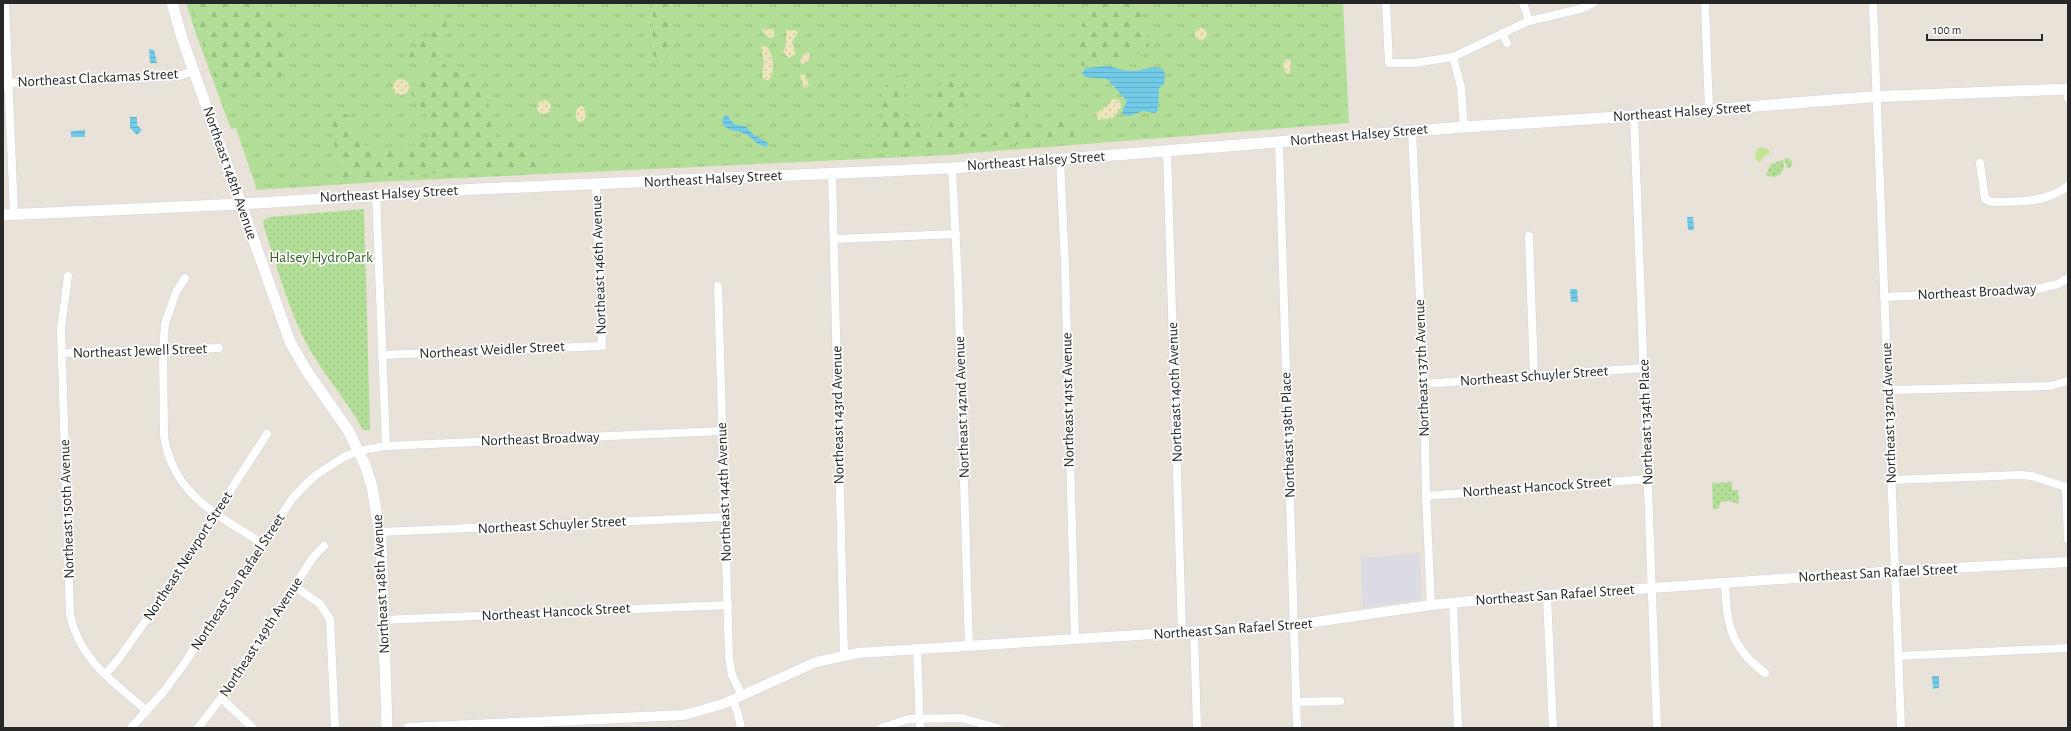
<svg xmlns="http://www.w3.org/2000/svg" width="2071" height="731" viewBox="0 0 2071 731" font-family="'Alegreya Sans',sans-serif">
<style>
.industrial{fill:#dcdae2}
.grass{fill:url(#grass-tufts)}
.forest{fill:url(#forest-firs)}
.sand{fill:url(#sand-dots)}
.park{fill:url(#park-dots)}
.pitch{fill:#c5e594}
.water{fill:url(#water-rules)}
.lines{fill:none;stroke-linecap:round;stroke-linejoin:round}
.minor-casing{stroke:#cfd3e0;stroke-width:9}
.tertiary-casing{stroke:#cfd3e0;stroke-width:11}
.secondary-casing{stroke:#cfd3e0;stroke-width:12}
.minor{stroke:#fff;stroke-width:8}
.tertiary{stroke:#fff;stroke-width:10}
.secondary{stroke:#fff;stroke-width:11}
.labels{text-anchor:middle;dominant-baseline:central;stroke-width:3.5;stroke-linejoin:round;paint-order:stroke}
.street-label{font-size:15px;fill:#272727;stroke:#fff}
.park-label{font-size:15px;fill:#2c5f1d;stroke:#fff}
</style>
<defs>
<pattern id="grass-tufts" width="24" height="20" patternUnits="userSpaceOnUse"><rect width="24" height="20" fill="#b2de98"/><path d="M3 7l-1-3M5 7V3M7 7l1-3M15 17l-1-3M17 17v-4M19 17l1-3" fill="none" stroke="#99be83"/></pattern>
<pattern id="forest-firs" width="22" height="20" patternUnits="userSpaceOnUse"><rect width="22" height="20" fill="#b2de98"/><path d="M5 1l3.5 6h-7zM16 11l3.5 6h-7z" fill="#99be83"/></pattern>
<pattern id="sand-dots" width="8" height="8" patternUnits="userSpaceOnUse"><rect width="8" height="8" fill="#eee5bd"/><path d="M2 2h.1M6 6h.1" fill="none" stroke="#ccc4a2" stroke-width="1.8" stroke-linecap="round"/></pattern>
<pattern id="park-dots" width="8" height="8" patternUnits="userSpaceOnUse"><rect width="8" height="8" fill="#b2de98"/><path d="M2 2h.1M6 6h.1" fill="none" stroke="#99be83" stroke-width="1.8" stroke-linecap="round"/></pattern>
<pattern id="water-rules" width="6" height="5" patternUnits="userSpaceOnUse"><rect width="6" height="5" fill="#71cbe7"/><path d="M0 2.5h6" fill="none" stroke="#62aec6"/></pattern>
</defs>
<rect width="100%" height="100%" fill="#e9e2d9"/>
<polygon class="industrial" points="1420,553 1422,599 1363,608 1361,554 1362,554 1363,558"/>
<polygon class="grass" points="186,3 1343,3 1349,123 947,155 377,182 257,190 236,128 231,129 196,34"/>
<g class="forest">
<path d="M189 3H258L279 26 284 50 281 77C270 85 261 76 250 75L221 95Z"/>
<path d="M653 3H673C671 6 669 8 669 12 668 24 682 63 655 57L651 51 653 33Z"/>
<polygon points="1089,3 1139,3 1149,46 1146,51 1084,66 1078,64 1076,60 1085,13"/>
<path d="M442 15 445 16C452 31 434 45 442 60 449 76 471 71 480 84 492 99 488 118 495 134 502 142 511 136 520 138 531 141 544 156 542 167L339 179 332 127 335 116 340 113 347 114C352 123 355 139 363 144 372 151 414 147 424 142 427 140 430 135 430 132 432 115 414 103 409 88L412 80 426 69 427 62 423 60 417 61 408 58 417 45 430 35 433 21Z"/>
<path d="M899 75 904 79C908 92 902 100 904 112 905 119 914 131 922 130 945 128 931 94 942 83 948 80 956 80 961 86 973 100 953 115 961 126 966 133 975 134 983 134 1021 134 1013 108 1016 82L1024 79C1031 82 1036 92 1033 100 1030 112 1021 112 1032 125 1043 130 1047 120 1056 120 1064 121 1084 129 1086 136L1084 140 878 152 876 151 875 146C892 123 868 87 899 75Z"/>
</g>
<g class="sand">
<circle cx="1201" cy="34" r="6"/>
<polygon points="765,29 774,29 774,37 769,38 762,30"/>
<polygon points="786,30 794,30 798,32 792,42 796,53 789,58 783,52 786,46"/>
<path d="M766 46C774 53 776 75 767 81L762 77 764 62 761 47Z"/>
<polygon points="808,52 810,54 808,62 802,64 800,60 804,54"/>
<path d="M1286 59 1291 61 1290 74H1287C1283 70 1282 64 1286 59Z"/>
<polygon points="805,74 809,86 804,88 800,75"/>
<circle cx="401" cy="87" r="8"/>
<polygon points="1112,99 1120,100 1121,108 1113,118 1098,120 1096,113 1107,106"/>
<circle cx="544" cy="107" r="7"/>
<polygon points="580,106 583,106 586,113 585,119 579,123 576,118 576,110"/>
</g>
<g class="park">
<polygon points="1788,158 1793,162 1790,168 1787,168 1784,159"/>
<path d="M1783 160C1787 172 1777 181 1766 175L1771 164Z"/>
<path d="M364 209 370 430H363C346 399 322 373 305 341 287 305 276 263 263 224L264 220 269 217Z"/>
<polygon points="1732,482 1732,490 1738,490 1739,504 1729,501 1721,502 1718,509 1713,509 1712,483"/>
</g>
<path class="pitch" d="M1760 147 1768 149 1770 153 1764 156 1760 163C1753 159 1753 151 1760 147Z"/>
<g class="water">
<polygon points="149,49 154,50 157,63 150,63"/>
<path d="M1107 66C1116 67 1122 71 1132 71 1142 71 1150 65 1161 68L1165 73 1164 84 1159 88 1158 111 1154 113 1143 111 1129 116 1123 115 1122 112 1127 101 1107 79 1085 77 1082 73 1086 68Z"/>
<path d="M726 114 734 124 745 126 754 135 767 142 768 145 766 147C756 145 753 138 745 134 736 129 725 133 722 120Z"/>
<polygon points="130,117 137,117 137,125 142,130 137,135 130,128"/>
<polygon points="85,130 85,137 71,137 71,131"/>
<polygon points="1687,217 1693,217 1694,230 1688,230"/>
<polygon points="1570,289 1577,289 1578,302 1571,302"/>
<polygon points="1932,676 1939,676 1939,688 1933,689"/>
</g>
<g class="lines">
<g class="minor-casing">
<g id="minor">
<polyline points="5,3 14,214"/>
<polyline points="1386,3 1389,63 1414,63 1453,57 1529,21 1580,9 1593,3"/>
<polyline points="1523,3 1529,21"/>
<polyline points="1705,3 1709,111"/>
<polyline points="1873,3 1901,728"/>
<polyline points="1502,33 1507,43"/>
<polyline points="1453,57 1461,87 1464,127"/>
<polyline points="3,86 9,83 179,76 194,71"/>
<polyline points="2067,89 2068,98"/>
<polyline points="1634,116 1657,728"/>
<polyline points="1412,131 1424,384 1426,496 1431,605"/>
<polyline points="1279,142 1297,728"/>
<polyline points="1167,151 1182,632"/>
<polyline points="1060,160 1065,265 1075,640"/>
<path d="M1980 163 1985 199 1991 202C2019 202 2045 203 2068 186"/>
<polyline points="952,168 958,282 969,647"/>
<polyline points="832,174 844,655"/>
<polyline points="376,194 386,446"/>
<polyline points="1529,236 1534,376"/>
<polyline points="835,239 956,234"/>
<path d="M68 276 61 329 70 615C80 661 114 682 147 711"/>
<path d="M185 278 176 292 165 324 163 350 164 436C173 495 217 514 263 544"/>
<polyline points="718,286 729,658 732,675 742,696"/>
<polyline points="1884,297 2033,290 2058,284 2068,278"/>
<polyline points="62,353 219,348"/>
<polyline points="382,355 602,346 596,184"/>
<polyline points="1424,384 1644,368"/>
<polyline points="1888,390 2050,386 2068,381"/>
<polyline points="1891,480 2019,475 2032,476 2066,487 2068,486"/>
<polyline points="2066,487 2068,539"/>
<polyline points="1426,496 1648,479"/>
<polyline points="380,532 725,517"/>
<path d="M1725 583C1727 625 1730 647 1765 673"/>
<polyline points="294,586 320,604 330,619 335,728"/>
<polyline points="1547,596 1553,728"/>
<polyline points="1453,603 1458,728"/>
<polyline points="383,620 728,605"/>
<polyline points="1194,631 1197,728"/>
<polyline points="917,650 920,728"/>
<polyline points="1898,656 2068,648"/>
<polyline points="105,674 117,661 147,619 267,434"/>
<polyline points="221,698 253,728"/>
<polyline points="733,700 738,714 741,728"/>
<polyline points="1297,702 1340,701"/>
<polyline points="131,728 165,690 184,664 292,499 304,486 316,475 344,457 358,451 386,446 722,431"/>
<polyline points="198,728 221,698 314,556 324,546"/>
<polyline points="881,728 908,719 962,718 997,728"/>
</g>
</g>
<g class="tertiary-casing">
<polyline id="tertiary" points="408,728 684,715 723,704 816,662 858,653 1294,625 1431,605 1482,600 1895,571 2068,562"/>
</g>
<g class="secondary-casing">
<g id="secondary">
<polyline points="172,3 182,38 290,342 306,370 348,430 365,465 372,486 381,541 387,728"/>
<polyline points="3,215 241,204 478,189 952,168 1464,127 1634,116 1869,97 2068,89"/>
</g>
</g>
<use href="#minor" class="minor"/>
<use href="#tertiary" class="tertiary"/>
<use href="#secondary" class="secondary"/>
</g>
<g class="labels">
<g class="street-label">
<text transform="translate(98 78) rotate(-3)">Northeast Clackamas Street</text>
<text transform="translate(1682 112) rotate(-4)">Northeast Halsey Street</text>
<text transform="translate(1359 135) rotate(-5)">Northeast Halsey Street</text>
<text transform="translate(1036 161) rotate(-4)">Northeast Halsey Street</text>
<text transform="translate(230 173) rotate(71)">Northeast 148th Avenue</text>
<text transform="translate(713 179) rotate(-3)">Northeast Halsey Street</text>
<text transform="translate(389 194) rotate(-3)">Northeast Halsey Street</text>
<text transform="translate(599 265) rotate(-92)">Northeast 146th Avenue</text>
<text transform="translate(1977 292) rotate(-3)">Northeast Broadway</text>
<text transform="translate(492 350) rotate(-3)">Northeast Weidler Street</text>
<text transform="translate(140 351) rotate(-2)">Northeast Jewell Street</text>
<text transform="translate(1422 368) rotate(-92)">Northeast 137th Avenue</text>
<text transform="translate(1534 376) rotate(-4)">Northeast Schuyler Street</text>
<text transform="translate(1175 392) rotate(-92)">Northeast 140th Avenue</text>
<text transform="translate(1068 400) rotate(-91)">Northeast 141st Avenue</text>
<text transform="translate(962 407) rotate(-92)">Northeast 142nd Avenue</text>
<text transform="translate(1889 413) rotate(-92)">Northeast 132nd Avenue</text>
<text transform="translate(838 415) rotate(-91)">Northeast 143rd Avenue</text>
<text transform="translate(1646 422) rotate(-92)">Northeast 134th Place</text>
<text transform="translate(1288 435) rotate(-92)">Northeast 138th Place</text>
<text transform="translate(540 439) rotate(-2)">Northeast Broadway</text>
<text transform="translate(1537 487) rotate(-4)">Northeast Hancock Street</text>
<text transform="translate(724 492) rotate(-92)">Northeast 144th Avenue</text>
<text transform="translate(67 509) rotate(-92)">Northeast 150th Avenue</text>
<text transform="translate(552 525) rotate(-3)">Northeast Schuyler Street</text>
<text transform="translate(188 556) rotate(-57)">Northeast Newport Street</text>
<text transform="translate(1878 573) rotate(-3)">Northeast San Rafael Street</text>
<text transform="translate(238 582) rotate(-57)">Northeast San Rafael Street</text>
<text transform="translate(381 584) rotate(-93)">Northeast 148th Avenue</text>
<text transform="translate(1555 595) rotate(-4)">Northeast San Rafael Street</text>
<text transform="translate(556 612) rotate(-3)">Northeast Hancock Street</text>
<text transform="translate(1233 629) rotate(-4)">Northeast San Rafael Street</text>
<text transform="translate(261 637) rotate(-57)">Northeast 149th Avenue</text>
</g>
<g class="park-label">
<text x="321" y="257">Halsey HydroPark</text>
</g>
</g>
<rect width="2071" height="731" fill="none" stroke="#272727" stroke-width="8"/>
<path d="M1927 34v6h115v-6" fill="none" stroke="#272727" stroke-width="2"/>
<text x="1933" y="34" font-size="12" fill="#272727" stroke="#ffffff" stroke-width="3" paint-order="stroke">100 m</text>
</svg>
